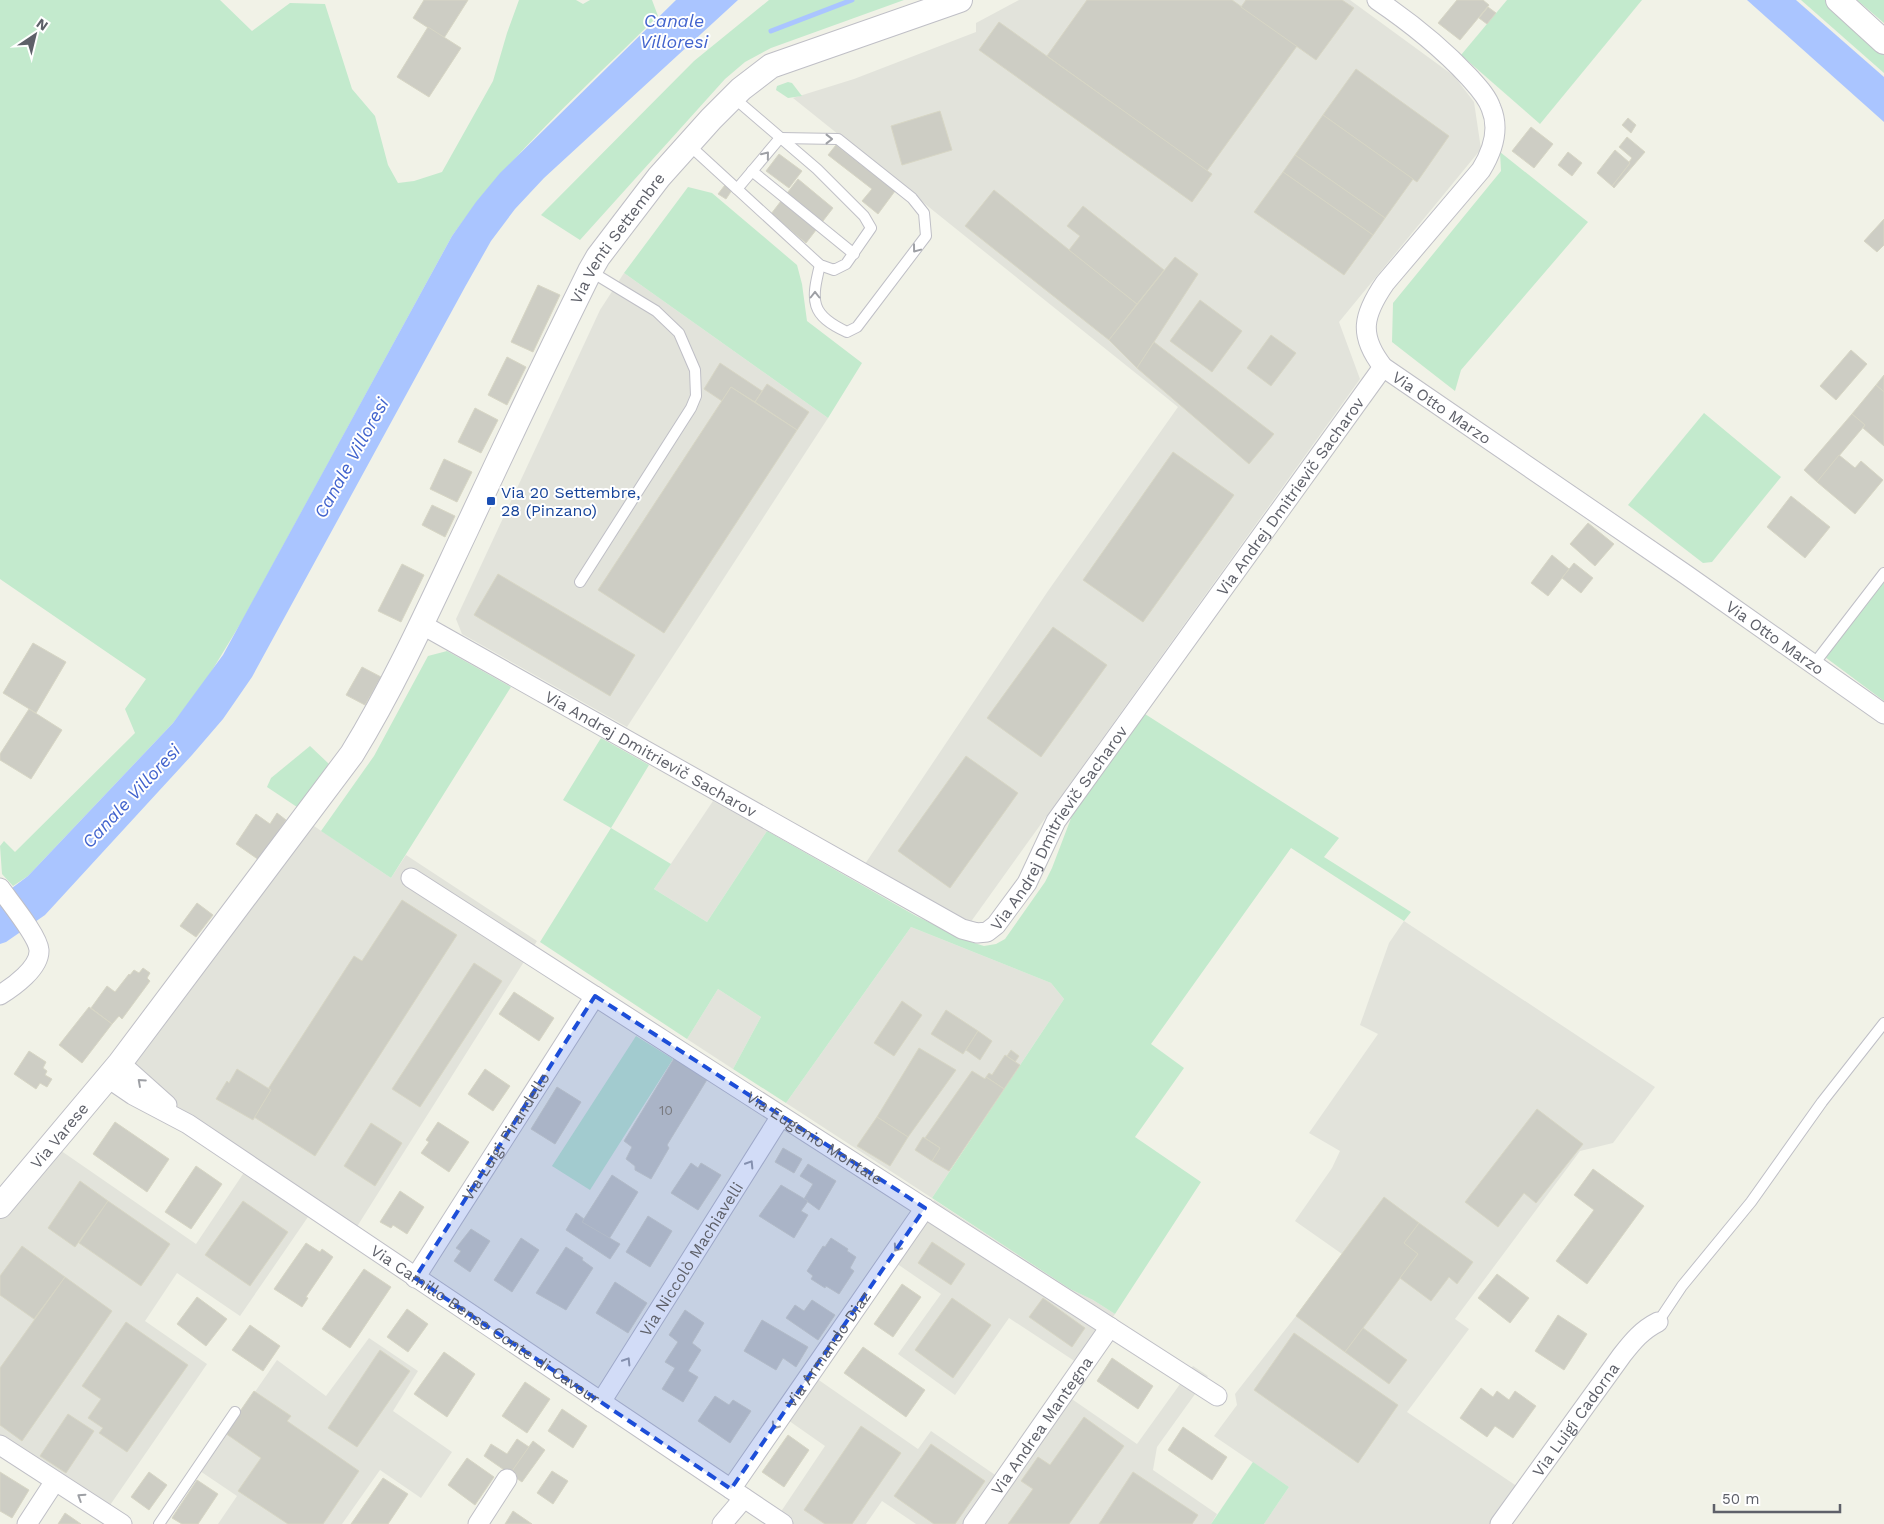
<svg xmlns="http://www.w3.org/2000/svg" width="1884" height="1524" viewBox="0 0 1884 1524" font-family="'Work Sans',sans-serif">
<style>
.industrial{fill:#e2e3db}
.green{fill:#c3eacd}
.water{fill:#aac5ff}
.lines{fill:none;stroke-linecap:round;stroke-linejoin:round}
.stream{stroke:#aac5ff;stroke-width:5}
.building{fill:#cdcdc4;stroke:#d7d6c5}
.service-casing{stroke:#bfbfc6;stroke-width:12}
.minor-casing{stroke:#bfbfc6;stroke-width:21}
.tertiary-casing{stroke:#bfbfc6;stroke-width:26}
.service{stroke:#fff;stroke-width:10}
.minor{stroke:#fff;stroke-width:19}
.tertiary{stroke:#fff;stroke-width:24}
.oneway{stroke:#9ea0a5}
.marked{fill:#1d4ed8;fill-opacity:0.2;stroke:#1d4ed8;stroke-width:4;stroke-dasharray:10 6;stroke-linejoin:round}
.transit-dot{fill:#1a4fb4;stroke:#fff;stroke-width:2}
.labels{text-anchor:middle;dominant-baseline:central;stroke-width:4;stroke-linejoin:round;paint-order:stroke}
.number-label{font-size:14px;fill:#7a7b80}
.street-label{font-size:16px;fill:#5e6069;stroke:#fff}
.transit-label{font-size:16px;fill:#164399;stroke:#fff;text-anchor:start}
.water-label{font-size:18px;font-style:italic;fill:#4163cd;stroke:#fff}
</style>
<rect width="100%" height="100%" fill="#f1f2e7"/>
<g class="industrial">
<polygon points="1019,0 1350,0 1454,76 1474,102 1481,149 1339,322 1360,379 970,923 865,864 1048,591 1178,407 793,98 854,79 976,32 976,23"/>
<polygon points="624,273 828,418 627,727 462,634 456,619 600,310"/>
<polygon points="713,801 767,831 707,922 654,889"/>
<polygon points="308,822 391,878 406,855 537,941 353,1233 192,1125 180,1109 125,1066"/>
<polygon points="1404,921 1655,1087 1613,1143 1580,1151 1455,1319 1469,1329 1407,1412 1521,1489 1496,1524 1264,1524 1289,1487 1214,1436 1237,1405 1235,1394 1296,1316 1342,1254 1295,1221 1332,1168 1340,1151 1309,1133 1378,1034 1360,1025 1389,943"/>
<polygon points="911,927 1051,983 1064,999 932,1198 786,1103"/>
<polygon points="718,989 761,1017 733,1069 687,1039"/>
<polygon points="57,1148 196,1244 245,1171 310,1214 240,1316 177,1273 145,1321 207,1364 106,1511 0,1442 0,1216"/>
<polygon points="934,1200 1070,1289 1093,1300 1115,1314 1079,1364 1009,1318 955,1395 898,1354 941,1294 893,1261"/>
<polygon points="369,1338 418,1371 393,1411 452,1452 421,1498 380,1470 342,1524 218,1524 237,1496 200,1471 277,1360 326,1396"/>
<polygon points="1193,1366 1208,1376 1157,1447 1153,1470 1217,1514 1211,1524 916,1524 882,1501 866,1524 782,1524 776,1519 825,1446 785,1418 813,1376 918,1449 931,1431 1004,1481 1066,1395 1137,1444"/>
</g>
<g class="green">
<path d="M0 0H220L252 31 290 3 325 4 352 89 375 116 388 165 398 183 414 181 442 172 493 81 507 33 519 0H576L583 4 590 0H652L658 16C586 87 510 154 452 236L242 621 205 682 173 723 28 876 13 886 2 874 0 846 4 841 15 852 135 733 125 709 146 679 0 579Z"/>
<polygon points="769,0 904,0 771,48 745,62 725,79 580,240 541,215 694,61"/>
<polygon points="1507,0 1642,0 1540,124 1461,55"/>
<polygon points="1801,0 1831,0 1884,48 1884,73"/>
<polygon points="1857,0 1884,0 1884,23"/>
<polygon points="788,82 792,83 802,96 788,98 776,90 777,86"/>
<polygon points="1500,152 1588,222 1461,370 1455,391 1392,342 1393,303 1501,171"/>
<polygon points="688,187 712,193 797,265 802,284 807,321 862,363 828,418 624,273"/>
<polygon points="1704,413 1781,477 1712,562 1703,563 1628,505"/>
<polygon points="1884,578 1884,701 1825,657"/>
<polygon points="447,651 511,687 391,878 321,831 374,756 428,656"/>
<polygon points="1145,714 1339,838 1324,857 1411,912 1404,921 1291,848 1151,1044 1184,1068 1135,1137 1201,1182 1115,1314 1093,1300 1070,1289 932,1198 1064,999 1051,983 911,927 786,1103 733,1069 761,1017 718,989 687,1039 540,942 611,828 563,800 601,738 649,765 611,828 671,864 654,889 707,922 767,831 916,916 971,942 984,946 996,944 1005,939 1045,882 1052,868 1073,813"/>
<polygon points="310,746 329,764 297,807 267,787 271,778"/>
<polygon points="636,1036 673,1059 590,1190 552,1166"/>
<polygon points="1253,1462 1289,1487 1264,1524 1211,1524"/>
</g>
<g class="water">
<polygon points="676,0 738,0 544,178 515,209 491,241 465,287 252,677 223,719 192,755 45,915 6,942 0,944 0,897 28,876 173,723 223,655 452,236 476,202 500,173"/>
<polygon points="1747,0 1796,0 1884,77 1884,122"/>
</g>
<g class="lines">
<polyline class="stream" points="771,31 852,0"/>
</g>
<g class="building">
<polygon points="424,0 468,0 444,38 413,18"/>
<polygon points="1087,0 1232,0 1297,46 1207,171 1047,56"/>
<polygon points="1246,0 1342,0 1354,8 1316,60 1241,7"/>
<polygon points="1457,0 1483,0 1489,5 1460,40 1438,23"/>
<polygon points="1488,7 1496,13 1487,24 1479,18"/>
<polygon points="999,22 1212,174 1192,202 979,50"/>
<polygon points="428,27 461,48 429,97 397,77"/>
<polygon points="1356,69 1449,136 1417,182 1323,115"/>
<polygon points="940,111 952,150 902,165 891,126"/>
<polygon points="1323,115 1413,179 1385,218 1295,155"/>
<polygon points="1628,118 1636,125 1631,133 1622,125"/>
<polygon points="1531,127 1553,144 1534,168 1512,151"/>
<polygon points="1627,137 1645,152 1614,188 1612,186 1630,163 1629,162 1632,158 1619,147"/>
<polygon points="836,145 895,191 878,214 862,201 872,189 828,155"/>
<polygon points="1615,150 1630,163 1612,186 1597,173"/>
<polygon points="1568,152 1582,163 1572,176 1558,165"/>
<polygon points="779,154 802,171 789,188 766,171"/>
<polygon points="1295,155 1385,218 1373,235 1283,172"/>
<polygon points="1283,172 1373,235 1344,275 1254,212"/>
<polygon points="798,179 833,208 806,243 771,214"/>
<polygon points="725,185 732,190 726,199 718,194"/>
<polygon points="994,190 1137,304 1109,340 965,226"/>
<polygon points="1083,206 1164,270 1137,304 1069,250 1080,236 1067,226"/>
<polygon points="1884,219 1884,245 1877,252 1864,241"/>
<polygon points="1175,257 1198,274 1137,368 1109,340"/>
<polygon points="538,285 560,295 533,352 511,342"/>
<polygon points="1200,300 1242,331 1212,372 1170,341"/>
<polygon points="1271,335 1296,353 1271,386 1247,368"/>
<polygon points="1154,342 1274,434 1249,464 1137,368"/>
<polygon points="1851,350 1867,364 1836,400 1820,386"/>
<polygon points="507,357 526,367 507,405 488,395"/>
<polygon points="720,363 762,391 755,402 731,387 722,401 704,389"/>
<polygon points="1884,375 1884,392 1876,385"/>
<polygon points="767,384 809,412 797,430 755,402"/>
<polygon points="1876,385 1884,392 1884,446 1863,428 1865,425 1852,414"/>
<polygon points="731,387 797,430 664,633 598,590"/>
<polygon points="475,408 498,420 481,453 458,442"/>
<polygon points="1852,414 1865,425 1817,482 1804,470"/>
<polygon points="1173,452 1234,495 1143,622 1083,580"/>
<polygon points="1839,455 1855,468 1861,461 1883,480 1855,514 1817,482"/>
<polygon points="444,459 472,472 457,502 430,489"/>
<polygon points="1791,496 1830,527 1805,558 1767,527"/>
<polygon points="432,505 455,516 445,537 422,525"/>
<polygon points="1588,523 1614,544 1595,566 1570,544"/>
<polygon points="1552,555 1569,569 1548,596 1531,583"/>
<polygon points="1574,563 1593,578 1581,593 1562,578"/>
<polygon points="402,564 424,575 401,622 378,611"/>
<polygon points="498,574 635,655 610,696 474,615"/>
<polygon points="1053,627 1107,665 1041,757 987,718"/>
<polygon points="33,643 66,662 36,713 3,693"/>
<polygon points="362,667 381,677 365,705 346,695"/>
<polygon points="29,709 62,730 31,779 0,760 0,754"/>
<polygon points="966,756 1018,793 950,888 898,851"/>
<polygon points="277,813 286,820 259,860 236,844 256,814 270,824"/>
<polygon points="402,900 457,935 315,1156 254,1117 271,1090 268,1089 354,956 362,961"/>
<polygon points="197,903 213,915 196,937 180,926"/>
<polygon points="474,963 502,981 420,1107 392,1089"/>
<polygon points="143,968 150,973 147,978 150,981 122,1019 119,1016 112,1024 91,1008 107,986 115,992 129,974 130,975 134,970 139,973"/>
<polygon points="514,992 554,1018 539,1041 499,1014"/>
<polygon points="902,1001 922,1015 894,1056 874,1043"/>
<polygon points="89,1007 112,1024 82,1063 59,1045"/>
<polygon points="946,1010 978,1031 963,1054 931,1034"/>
<polygon points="978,1031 992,1041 980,1060 966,1050"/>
<polygon points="919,1048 956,1070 908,1137 877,1117"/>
<polygon points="1011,1050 1019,1056 1015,1062 1007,1056"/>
<polygon points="29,1051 46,1062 43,1068 47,1071 45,1075 52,1079 47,1087 40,1083 36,1089 14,1074"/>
<polygon points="1005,1055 1020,1065 1004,1089 986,1077 989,1073 992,1075"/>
<polygon points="675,1057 708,1078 667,1145 669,1148 651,1179 635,1170 635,1166 626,1159 632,1147 624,1141"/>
<polygon points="237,1069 271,1090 253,1120 216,1099 227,1081 229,1083"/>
<polygon points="485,1069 510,1086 493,1111 468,1094"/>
<polygon points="972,1071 985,1079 986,1077 1004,1089 949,1171 932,1161 940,1148 925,1138"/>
<polygon points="557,1087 581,1102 555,1144 531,1129"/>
<polygon points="1537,1109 1583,1144 1536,1203 1524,1193 1498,1227 1465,1202"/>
<polygon points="877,1117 908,1137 890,1166 857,1146"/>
<polygon points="115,1122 169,1159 147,1192 93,1154"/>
<polygon points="438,1122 469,1142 449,1172 421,1153 429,1142 426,1140"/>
<polygon points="371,1123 402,1143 375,1186 344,1166"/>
<polygon points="923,1137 940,1148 932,1161 915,1150"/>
<polygon points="783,1148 802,1159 794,1173 775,1162"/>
<polygon points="691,1163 698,1168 701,1163 721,1175 698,1210 671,1193"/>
<polygon points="808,1164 836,1181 819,1210 804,1199 813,1184 800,1176"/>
<polygon points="196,1166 222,1184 191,1229 165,1212"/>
<polygon points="1593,1169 1644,1206 1587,1284 1556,1261 1594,1210 1574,1195"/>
<polygon points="612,1175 638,1192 609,1239 582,1222"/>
<polygon points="80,1181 108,1201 75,1247 48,1228"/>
<polygon points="781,1185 808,1201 801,1211 808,1215 794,1238 759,1216"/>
<polygon points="400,1191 424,1207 407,1234 393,1225 391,1228 380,1222"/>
<polygon points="1384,1197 1419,1223 1404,1243 1418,1254 1345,1352 1296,1316"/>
<polygon points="108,1201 170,1244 141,1286 79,1243"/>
<polygon points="243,1201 288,1232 250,1286 205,1255"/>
<polygon points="576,1213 584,1219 582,1222 620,1244 610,1259 566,1230"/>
<polygon points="648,1216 672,1231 650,1267 626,1252"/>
<polygon points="1419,1223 1473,1262 1457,1284 1449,1277 1431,1301 1400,1278 1418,1254 1404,1243"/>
<polygon points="471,1229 490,1241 470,1272 454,1261 461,1251 456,1248"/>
<polygon points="521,1238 539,1250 512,1292 494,1280"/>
<polygon points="831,1238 848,1249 847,1251 856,1257 850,1268 854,1271 839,1294 826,1286 825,1288 811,1279 813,1276 807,1271 823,1246 825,1247"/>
<polygon points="932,1242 965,1264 951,1285 918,1263"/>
<polygon points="306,1243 320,1252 322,1249 333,1257 306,1297 308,1298 302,1307 274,1289"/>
<polygon points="22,1246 65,1277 34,1319 0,1295 0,1276"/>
<polygon points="566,1247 583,1258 582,1260 593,1268 566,1310 536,1293"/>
<polygon points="364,1269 391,1287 350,1348 322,1329"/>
<polygon points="1497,1274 1529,1298 1510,1323 1478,1298"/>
<polygon points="65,1277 112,1311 22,1441 0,1425 0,1368"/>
<polygon points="615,1282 647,1303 628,1333 596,1313"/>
<polygon points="902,1284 921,1297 893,1337 874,1324"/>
<polygon points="197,1297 227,1319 206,1346 177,1324"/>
<polygon points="952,1298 991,1325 953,1378 915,1350"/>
<polygon points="1043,1298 1085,1328 1072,1347 1029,1317"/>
<polygon points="812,1300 835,1315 818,1340 786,1318 795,1305 804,1311"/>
<polygon points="407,1309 428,1324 408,1352 387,1337"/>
<polygon points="685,1310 704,1323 692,1343 701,1350 688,1371 698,1377 683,1402 662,1389 675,1368 665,1362 678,1342 669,1335"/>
<polygon points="1558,1315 1587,1334 1564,1370 1535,1351"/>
<polygon points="762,1320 808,1347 796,1367 783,1358 776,1370 744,1351"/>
<polygon points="126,1322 188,1365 127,1452 99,1433 103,1428 88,1418 101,1399 82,1386"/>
<polygon points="250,1325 280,1346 263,1371 232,1350"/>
<polygon points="1363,1328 1407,1360 1389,1384 1345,1352"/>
<polygon points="1294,1333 1398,1405 1358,1463 1254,1390"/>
<polygon points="863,1347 925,1390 906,1417 844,1373"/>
<polygon points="380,1350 410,1371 357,1447 328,1428"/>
<polygon points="444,1352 475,1374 447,1417 414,1394"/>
<polygon points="1112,1358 1153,1386 1138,1409 1097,1381"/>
<polygon points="525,1382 550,1399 527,1433 502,1416"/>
<polygon points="1481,1388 1493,1397 1497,1391 1509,1400 1515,1391 1536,1406 1513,1438 1495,1426 1487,1437 1460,1418"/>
<polygon points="254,1391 291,1416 287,1421 359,1471 323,1524 288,1524 238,1491 261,1458 225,1433"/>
<polygon points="715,1396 729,1405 733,1400 751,1411 730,1443 698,1421"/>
<polygon points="562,1409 587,1426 573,1448 548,1431"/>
<polygon points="68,1414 94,1431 66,1473 40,1456"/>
<polygon points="1084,1417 1124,1446 1069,1524 1008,1524 1033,1489 1021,1481 1038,1457 1050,1465"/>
<polygon points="861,1426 901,1453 852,1524 825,1524 804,1510"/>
<polygon points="1183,1427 1227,1457 1212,1480 1168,1450"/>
<polygon points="788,1435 809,1450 784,1487 762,1472"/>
<polygon points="517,1439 529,1447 510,1474 484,1456 491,1444 507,1454"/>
<polygon points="533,1441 545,1450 522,1482 510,1474"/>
<polygon points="931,1444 985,1481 955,1524 934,1524 894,1496"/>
<polygon points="467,1458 494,1477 475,1505 448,1485"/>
<polygon points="552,1471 568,1481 553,1504 537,1493"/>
<polygon points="0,1472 29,1490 12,1518 0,1511"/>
<polygon points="149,1472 167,1485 149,1510 131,1497"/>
<polygon points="1133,1472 1198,1515 1192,1524 1099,1524"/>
<polygon points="383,1478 408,1494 388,1524 351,1524"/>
<polygon points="197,1480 218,1494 198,1524 182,1524 172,1518"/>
<polygon points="513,1511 532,1524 505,1524"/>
<polygon points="65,1513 81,1524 58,1524"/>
</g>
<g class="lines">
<g class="service-casing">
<g id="service">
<polyline points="688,144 820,265 834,270 846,264 871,228 864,216 817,169 733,97"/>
<polyline points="752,171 854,254"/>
<path d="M737 189 780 138 838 139 912 198 924 213 926 236 857 327 847 332C810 315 811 301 820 265"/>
<polyline points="580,582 691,408 696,396 695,370 679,333 656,311 590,271"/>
<polyline points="1814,664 1884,573"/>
<polyline points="1658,1322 1682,1286 1751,1202 1822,1102 1884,1023"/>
<polyline points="159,1524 235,1412"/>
</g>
</g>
<g class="minor-casing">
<g id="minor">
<path id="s1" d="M1377 0C1411 23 1441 47 1469 77 1477 86 1487 96 1491 108 1500 129 1492 152 1481 170L1385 283C1363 315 1358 335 1383 367L1685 574 1884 714"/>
<path id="s2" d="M421 624 962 929 977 933 987 932 996 925 1027 883 1056 821 1383 367"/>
<path id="s3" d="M411 878 1217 1396"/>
<path d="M0 888C9 901 38 936 39 950 40 968 13 987 0 995"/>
<polyline points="120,1063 167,1105"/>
<path id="s4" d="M108 1078 133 1095 188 1124 783 1524"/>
<path id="s5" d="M415 1278 595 996"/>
<path id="s6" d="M601 1402 781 1116"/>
<polyline points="0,1445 122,1524"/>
<path id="s7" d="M731 1489 925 1208"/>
<polyline points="27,1524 55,1481"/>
<polyline points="478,1524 507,1479"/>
<polyline points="722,1524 744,1498"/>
<path id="s8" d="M973 1524 1110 1327"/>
<path id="s9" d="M1500 1524 1622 1355C1633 1341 1642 1330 1658 1322"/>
</g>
</g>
<g class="tertiary-casing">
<g id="tertiary">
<polyline points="1838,0 1884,42"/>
<path id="s10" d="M0 1206 120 1063 352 754C396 682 431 604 467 528 507 442 548 356 590 271L598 257 659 177 711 119 741 89 771 66 960 0"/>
</g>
</g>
<use href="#service" class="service"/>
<use href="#minor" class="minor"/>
<use href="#tertiary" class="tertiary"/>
</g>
<defs><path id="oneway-chevron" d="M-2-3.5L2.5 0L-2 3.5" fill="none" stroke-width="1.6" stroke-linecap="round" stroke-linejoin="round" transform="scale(1.25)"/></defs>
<g class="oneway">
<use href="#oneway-chevron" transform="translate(829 139)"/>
<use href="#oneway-chevron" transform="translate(766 155) rotate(-51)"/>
<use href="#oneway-chevron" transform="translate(916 249) rotate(127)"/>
<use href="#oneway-chevron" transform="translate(815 295) rotate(-90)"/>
<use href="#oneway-chevron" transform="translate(141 1082) rotate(-138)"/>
<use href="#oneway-chevron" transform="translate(750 1164) rotate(-58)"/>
<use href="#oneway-chevron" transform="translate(897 1248) rotate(125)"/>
<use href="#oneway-chevron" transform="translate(627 1361) rotate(-58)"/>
<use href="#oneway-chevron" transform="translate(775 1426) rotate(125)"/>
<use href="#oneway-chevron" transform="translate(81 1497) rotate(-147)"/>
</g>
<path class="marked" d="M595 996 925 1208 731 1489 415 1278Z"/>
<rect class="transit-dot" x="486" y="496" width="10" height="10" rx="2.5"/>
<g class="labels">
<g class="number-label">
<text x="666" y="1110">10</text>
</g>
<g class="street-label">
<text stroke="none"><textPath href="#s10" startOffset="1154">Via Venti Settembre</textPath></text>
<text stroke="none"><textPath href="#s1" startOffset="536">Via Otto Marzo</textPath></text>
<text stroke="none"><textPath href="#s2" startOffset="1179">Via Andrej Dmitrievič Sacharov</textPath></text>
<text stroke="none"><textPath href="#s1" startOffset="941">Via Otto Marzo</textPath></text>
<text stroke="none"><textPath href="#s2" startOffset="264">Via Andrej Dmitrievič Sacharov</textPath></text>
<text stroke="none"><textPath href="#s2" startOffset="774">Via Andrej Dmitrievič Sacharov</textPath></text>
<text stroke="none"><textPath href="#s10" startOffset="92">Via Varese</textPath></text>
<text stroke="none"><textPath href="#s5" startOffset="168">Via Luigi Pirandello</textPath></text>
<text stroke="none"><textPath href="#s3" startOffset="480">Via Eugenio Montale</textPath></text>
<text stroke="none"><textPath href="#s6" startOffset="169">Via Niccolò Machiavelli</textPath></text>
<text stroke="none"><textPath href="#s4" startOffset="451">Via Camillo Benso Conte di Cavour</textPath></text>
<text stroke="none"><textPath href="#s7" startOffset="170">Via Armando Diaz</textPath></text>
<text stroke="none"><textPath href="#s9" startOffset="129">Via Luigi Cadorna</textPath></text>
<text stroke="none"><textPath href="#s8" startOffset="120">Via Andrea Mantegna</textPath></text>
</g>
<g class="transit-label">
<text x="501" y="492">Via 20 Settembre,<tspan x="501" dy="18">28 (Pinzano)</tspan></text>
</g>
<g class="water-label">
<text x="674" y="20">Canale<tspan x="674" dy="21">Villoresi</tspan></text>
<text transform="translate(351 458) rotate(-61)">Canale Villoresi</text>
<text transform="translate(131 796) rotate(-47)">Canale Villoresi</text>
</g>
</g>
<g transform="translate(35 35) rotate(35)" stroke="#ffffff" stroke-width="4" paint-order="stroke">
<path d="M0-4L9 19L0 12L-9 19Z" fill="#5e6069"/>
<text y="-8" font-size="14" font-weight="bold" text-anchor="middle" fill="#5e6069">N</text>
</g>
<path d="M1714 1504v8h126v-8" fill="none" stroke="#5e6069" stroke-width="2.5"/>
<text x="1722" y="1504" font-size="15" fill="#5e6069" stroke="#ffffff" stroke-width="4" paint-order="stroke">50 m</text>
</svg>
